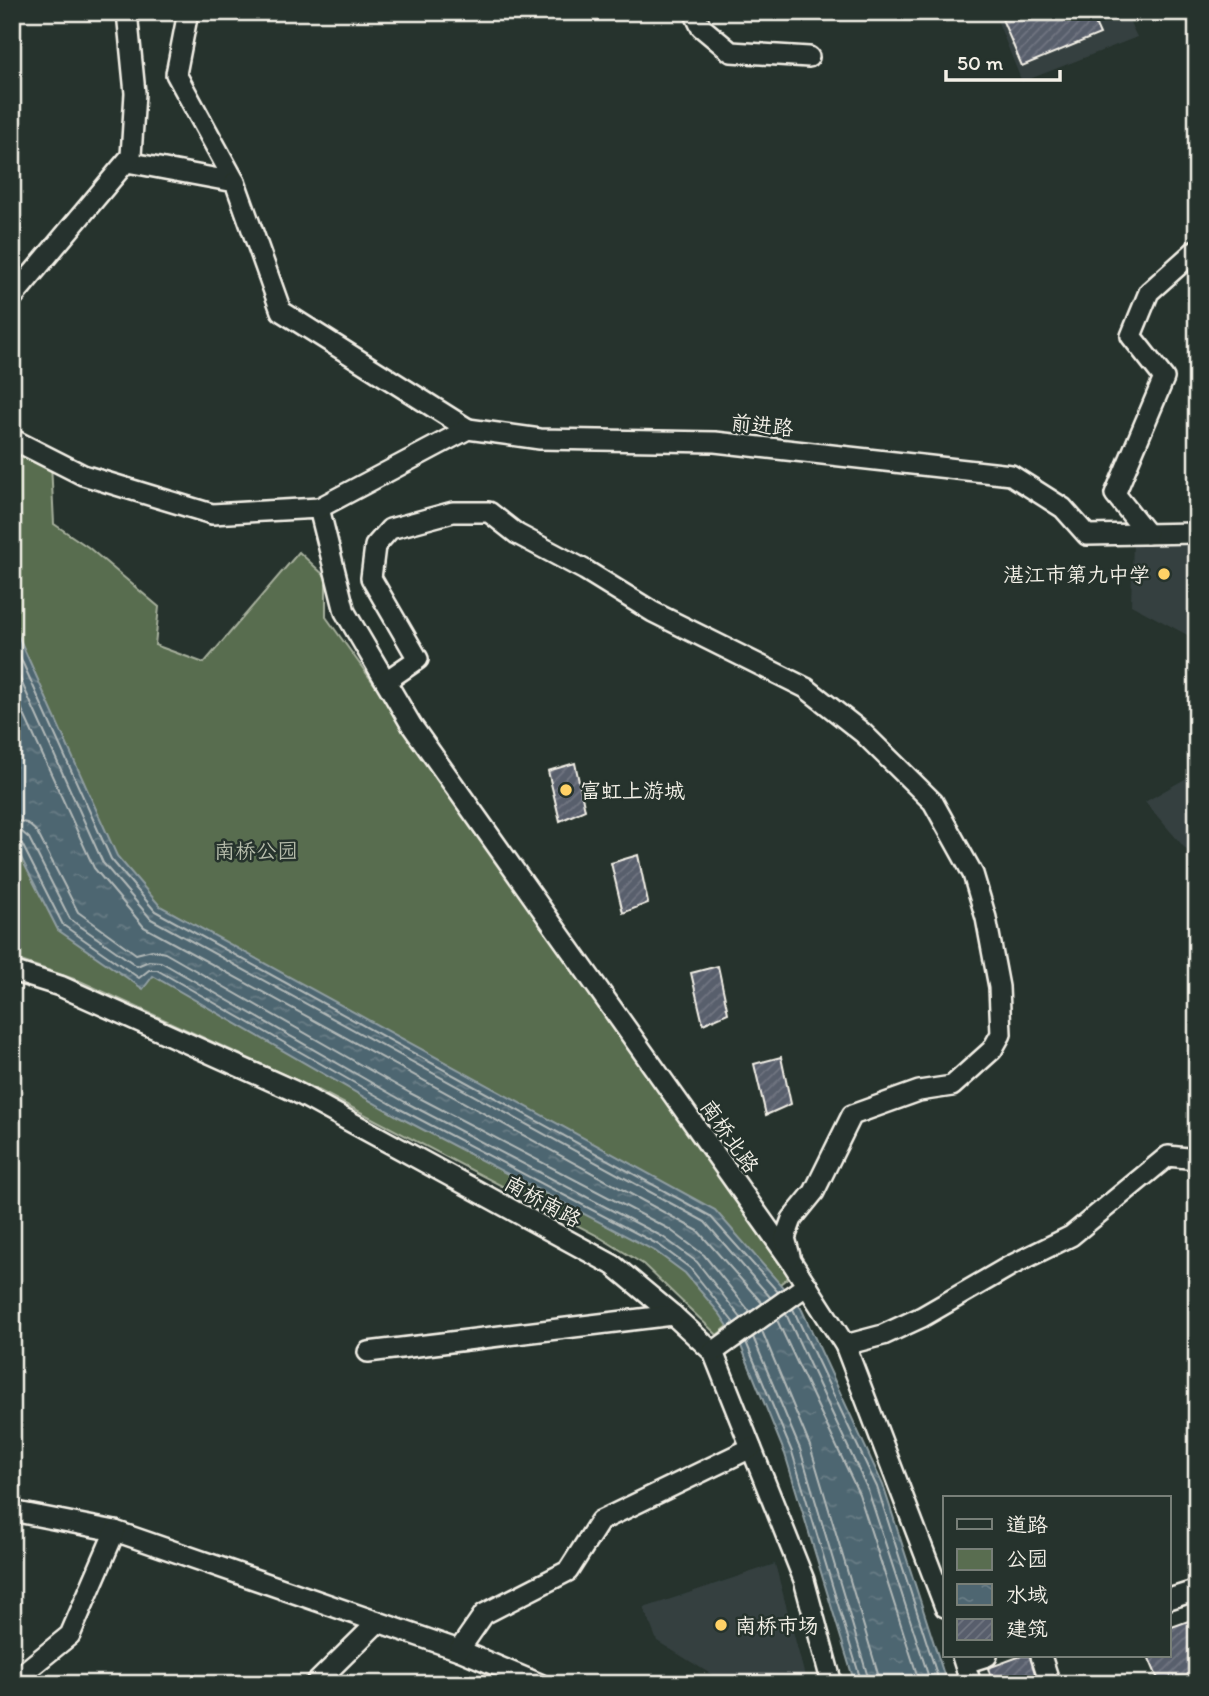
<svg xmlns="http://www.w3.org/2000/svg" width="1209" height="1696" viewBox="0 0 1209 1696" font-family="Itim,'LXGW WenKai TC',sans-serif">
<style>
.built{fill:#354040}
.green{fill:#596d50;stroke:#a6af9c;stroke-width:2}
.water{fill:url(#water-ripples);stroke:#909ea1;stroke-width:2}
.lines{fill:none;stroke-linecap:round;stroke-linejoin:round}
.shore{stroke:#b2b9b8;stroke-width:2}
.building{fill:url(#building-hatch);stroke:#f4f1e8;stroke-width:2}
.minor-casing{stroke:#f4f1e8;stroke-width:24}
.minor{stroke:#26332d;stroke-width:19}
.poi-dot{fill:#ffd166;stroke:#26332d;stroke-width:2.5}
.labels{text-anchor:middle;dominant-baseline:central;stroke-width:5;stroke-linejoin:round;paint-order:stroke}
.street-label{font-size:21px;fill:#f4f1e8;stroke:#26332d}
.poi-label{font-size:21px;fill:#f4f1e8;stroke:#26332d;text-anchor:start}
.park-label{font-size:21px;fill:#b6bcab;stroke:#26332d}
</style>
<defs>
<pattern id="water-ripples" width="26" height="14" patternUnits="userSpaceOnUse" patternTransform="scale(1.75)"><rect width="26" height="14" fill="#4e6671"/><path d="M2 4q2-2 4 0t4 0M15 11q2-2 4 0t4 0" fill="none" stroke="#687c85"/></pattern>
<pattern id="building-hatch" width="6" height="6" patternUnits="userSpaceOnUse" patternTransform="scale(1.75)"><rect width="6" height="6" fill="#585e6c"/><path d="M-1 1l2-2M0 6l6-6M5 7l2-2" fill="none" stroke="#717681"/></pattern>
</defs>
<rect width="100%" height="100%" fill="#26332d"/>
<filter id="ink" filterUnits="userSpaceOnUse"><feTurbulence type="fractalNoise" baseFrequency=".0143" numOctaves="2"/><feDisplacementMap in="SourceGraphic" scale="14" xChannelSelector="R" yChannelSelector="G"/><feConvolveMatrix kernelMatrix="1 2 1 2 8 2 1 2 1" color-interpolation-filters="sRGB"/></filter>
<g filter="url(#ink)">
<g class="built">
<polygon points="994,12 1125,12 1137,37 1022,82"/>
<polygon points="1197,540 1197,640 1131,605 1133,543"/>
<polygon points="1197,772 1197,862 1145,802"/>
<polygon points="775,1564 807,1684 727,1684 657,1641 644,1608"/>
</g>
<polygon class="green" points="12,449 51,463 54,524 88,547 159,607 155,645 204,663 299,552 326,577 326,617 796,1271 717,1335 643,1264 596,1235 320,1091 80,981 12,958"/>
<polygon class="water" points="12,622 117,856 160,906 715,1210 801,1308 883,1485 947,1684 855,1684 785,1454 741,1346 720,1314 685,1273 655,1251 397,1116 153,976 143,989 58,930 12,840"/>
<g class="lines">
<g class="shore">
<polyline points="12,639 111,859 155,911 710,1216 778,1292"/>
<polyline points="12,661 103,863 151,919 705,1222 770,1297"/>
<polyline points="12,688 94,868 144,927 698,1231 762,1303"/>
<polyline points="12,820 27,823 37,832 78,912 136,954 152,950 165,953 410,1093 669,1229 704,1255 750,1312"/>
<polyline points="12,830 22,832 29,838 70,919 137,966 149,961 161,962 405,1102 663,1237 697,1262 741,1318"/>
<polyline points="12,839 22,844 63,925 139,978 149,970 157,970 400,1109 659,1245 690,1268 734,1323"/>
<polyline points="793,1309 877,1487 940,1684"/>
<polyline points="786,1314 868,1490 931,1684"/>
<polyline points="777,1320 859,1494 920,1684"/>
<polyline points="762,1331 810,1446 881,1684"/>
<polyline points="753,1337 800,1449 870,1684"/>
<polyline points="746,1342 792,1452 862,1684"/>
</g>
</g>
<g class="building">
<polygon points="999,12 1090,12 1100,34 1022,66"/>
<polygon points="575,763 585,810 560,821 548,771"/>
<polygon points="638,855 648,903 623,913 611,863"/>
<polygon points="718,966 728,1013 703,1024 691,973"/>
<polygon points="781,1057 791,1104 766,1115 754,1064"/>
<polygon points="1197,1618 1197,1684 1160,1684 1148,1656 1169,1656 1169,1628"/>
<polygon points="1021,1656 1032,1656 1042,1684 993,1684 988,1668"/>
</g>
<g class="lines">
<g class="minor-casing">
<g id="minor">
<polyline points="694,12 701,27 731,52 809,57"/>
<polyline points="127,162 235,182 176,74 188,12"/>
<polyline points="235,182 281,311 468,429"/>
<polyline points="12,298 131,156 135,93 127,12"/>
<polyline points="12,439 83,475 212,514 319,508 345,612 412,726 791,1261 845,1345 945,1607"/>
<polyline points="319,508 468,429 540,439 715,442 1011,475 1063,508 1087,535 1197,533"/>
<polyline points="1147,534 1115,494 1164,378 1131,336 1149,292 1197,249"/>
<polyline points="386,681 418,659 371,578 375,546 390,529 453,512 489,512 517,534 585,570 653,612 806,688 863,733 933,802 973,874 986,918 999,987 1001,1034 992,1050 952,1086 919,1091 852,1115 814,1192 792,1219 785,1238 790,1256"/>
<polyline points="12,971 60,986 294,1091 613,1265 673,1315 713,1352 804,1580 832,1684"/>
<polyline points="845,1345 883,1335 922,1317 1010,1266 1071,1236 1168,1156 1197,1159"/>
<polyline points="368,1352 673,1315"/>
<polyline points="713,1352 807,1285"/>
<polyline points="12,1511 115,1531 459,1650 540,1684"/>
<polyline points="1169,1599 1197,1590"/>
<polyline points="459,1650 484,1614 568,1571 600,1521 751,1448"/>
<polyline points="962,1656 971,1684"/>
<polyline points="1041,1656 1050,1684"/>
<polyline points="965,1663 987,1656"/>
<polyline points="12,1682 70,1635 115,1531"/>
<polyline points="315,1684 378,1622"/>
</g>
</g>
<use href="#minor" class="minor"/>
</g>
</g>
<g class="poi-dot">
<circle cx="1164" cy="574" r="7"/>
<circle cx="566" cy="790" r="7"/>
<circle cx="721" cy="1625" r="7"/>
</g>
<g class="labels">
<g class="street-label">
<text transform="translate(762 425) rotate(6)">前进路</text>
<text transform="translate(730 1136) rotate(55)">南桥北路</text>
<text transform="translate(543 1201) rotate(29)">南桥南路</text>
</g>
<g class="poi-label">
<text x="1150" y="574" text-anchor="end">湛江市第九中学</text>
<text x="580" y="790">富虹上游城</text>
<text x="735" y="1625">南桥市场</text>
</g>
<g class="park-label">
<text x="256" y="850">南桥公园</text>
</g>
</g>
<rect width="1209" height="1696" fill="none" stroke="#26332d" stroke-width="42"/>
<rect x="21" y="21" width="1167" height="1654" fill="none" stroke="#f4f1e8" stroke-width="2.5" filter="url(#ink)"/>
<rect x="943" y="1496" width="228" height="161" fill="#26332d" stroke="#787f78" stroke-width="2"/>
<rect x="957" y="1519" width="35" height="10" fill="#26332d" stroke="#787f78" stroke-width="2"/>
<text x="1006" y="1532" font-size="21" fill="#f4f1e8">道路</text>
<rect x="957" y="1549" width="35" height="21" fill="#596d50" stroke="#787f78" stroke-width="2"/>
<text x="1006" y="1566" font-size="21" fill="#f4f1e8">公园</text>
<rect x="957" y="1584" width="35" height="21" fill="url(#water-ripples)" stroke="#787f78" stroke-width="2"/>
<text x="1006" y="1602" font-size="21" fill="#f4f1e8">水域</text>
<rect x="957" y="1619" width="35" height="21" fill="url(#building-hatch)" stroke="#787f78" stroke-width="2"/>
<text x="1006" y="1636" font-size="21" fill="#f4f1e8">建筑</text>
<path d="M946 70v10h114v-10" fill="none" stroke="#f4f1e8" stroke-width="3.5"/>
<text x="957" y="70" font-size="21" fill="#f4f1e8" stroke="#26332d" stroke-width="5" paint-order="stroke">50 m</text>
</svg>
